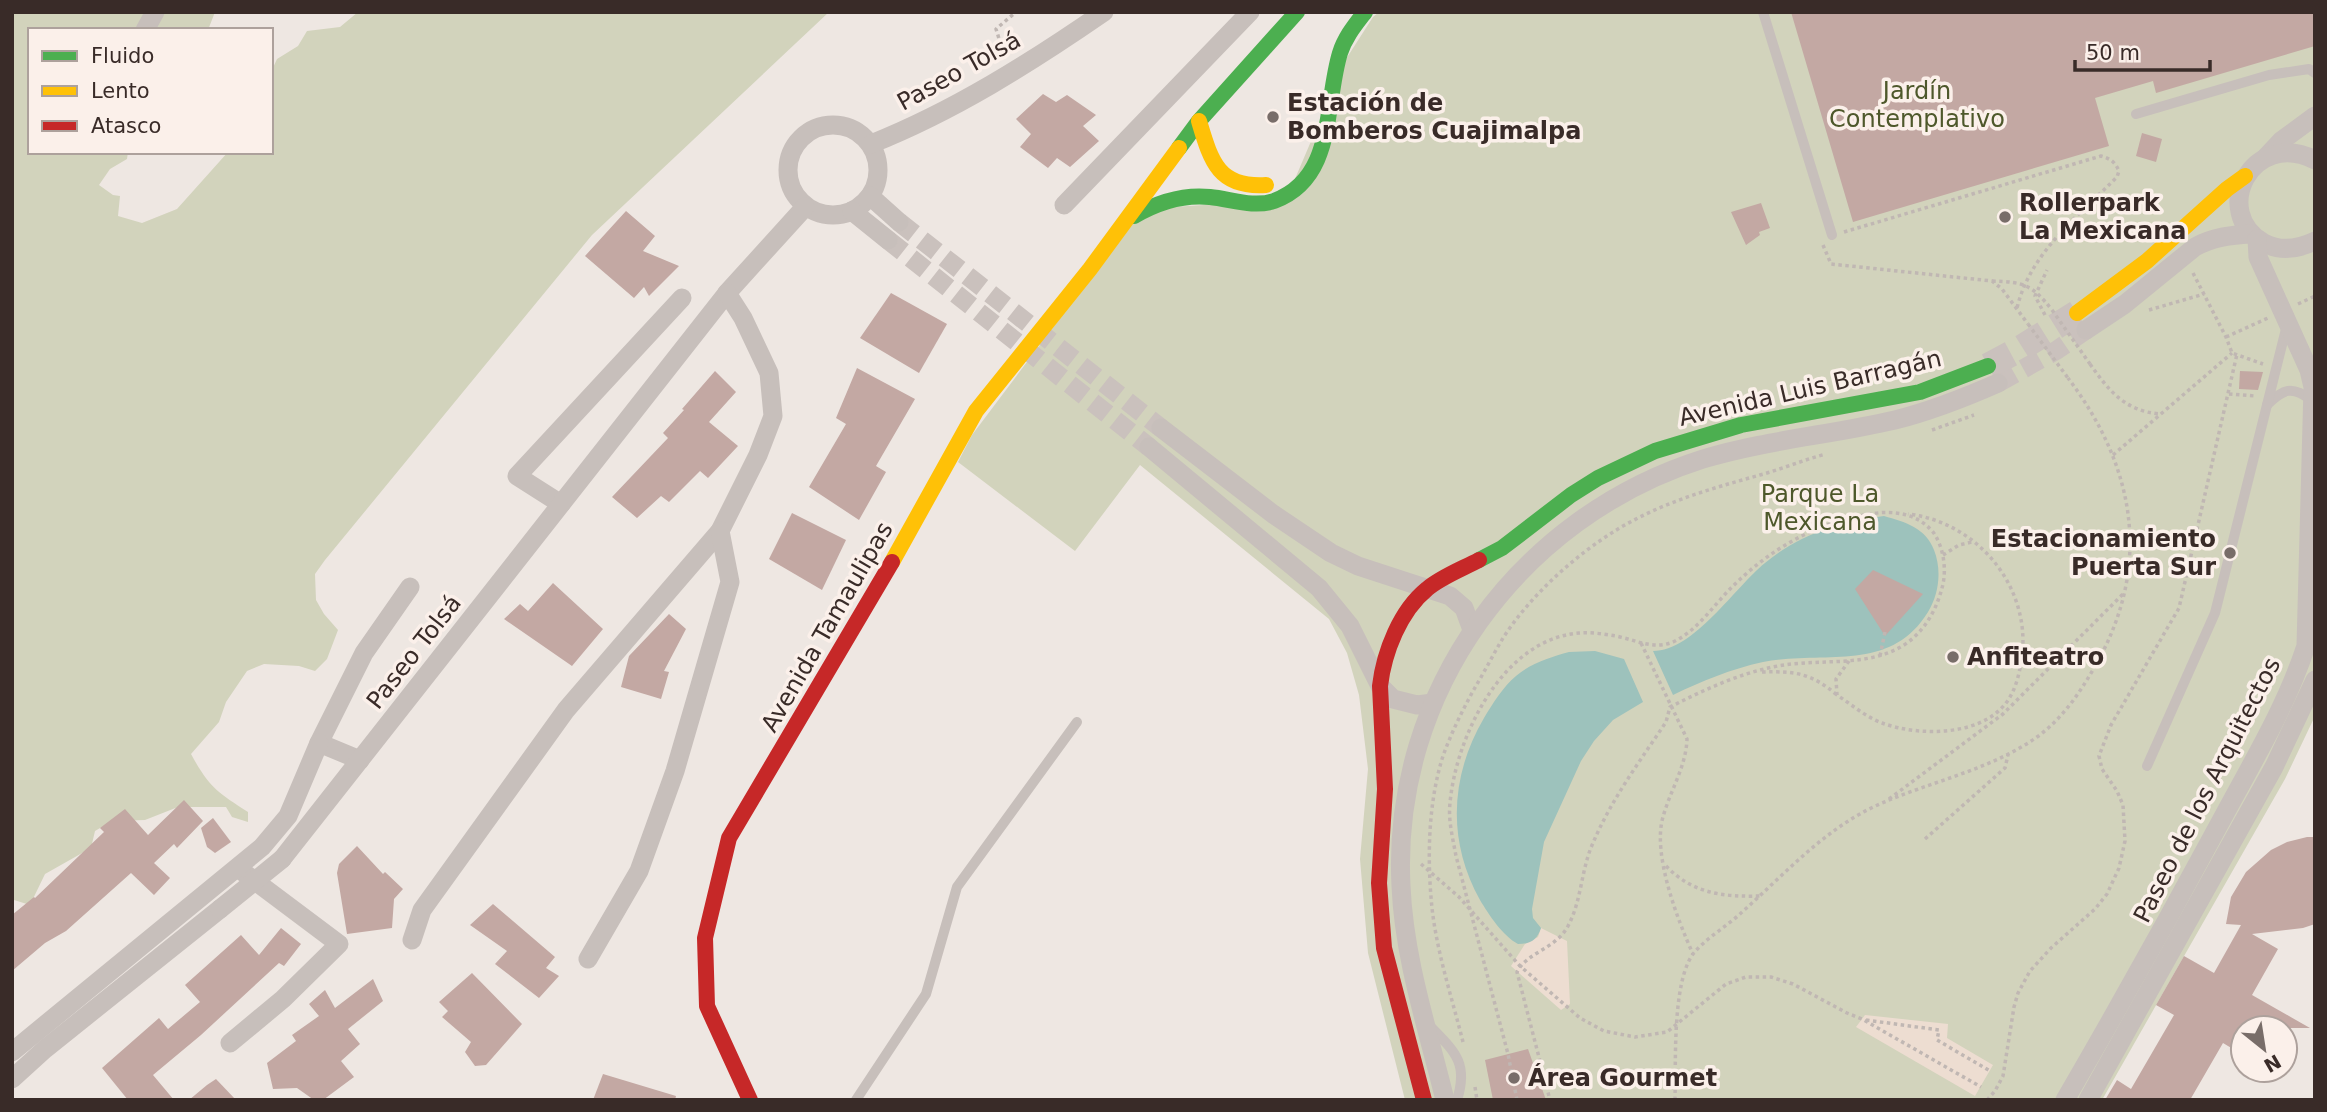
<svg xmlns="http://www.w3.org/2000/svg" width="2327" height="1112" viewBox="0 0 2327 1112" font-family="'DejaVu Sans',sans-serif">
<style>
.green{fill:#d2d3bc}
.plaza{fill:#edddd1}
.water{fill:#9dc2bc}
.building{fill:#c3a8a3}
.lines{fill:none;stroke-linecap:round;stroke-linejoin:round}
.street-tunnel{stroke:#cac1bd;stroke-width:19;stroke-dasharray:19 10;stroke-linecap:butt}
.secondary-tunnel{stroke:#cac1bd;stroke-width:26;stroke-dasharray:26 13;stroke-linecap:butt}
.path{stroke:#c0b7b3;stroke-width:3.5;stroke-dasharray:3.5 3.5;stroke-linecap:butt}
.lane{stroke:#c7bfbb;stroke-width:10}
.street{stroke:#c7bfbb;stroke-width:19}
.fast{stroke:#4caf50;stroke-width:16}
.slow{stroke:#ffc107;stroke-width:16}
.jam{stroke:#c62828;stroke-width:16}
.path-bridge{stroke:#c0b7b3;stroke-width:3.5;stroke-dasharray:3.5 3.5;stroke-linecap:butt}
.street-bridge{stroke:#c7bfbb;stroke-width:19}
.poi-dot{fill:#786d69;stroke:#fbf0ea;stroke-width:2.5}
.labels{text-anchor:middle;dominant-baseline:central;stroke-width:7;stroke-linejoin:round;paint-order:stroke}
.street-label{font-size:24px;fill:#392b28;stroke:#fbf0ea}
.park-label{font-size:24px;fill:#4e582b;stroke:#fbf0ea}
.poi-label{font-size:24px;font-weight:bold;fill:#392b28;stroke:#fbf0ea;text-anchor:start}
</style>
<rect width="100%" height="100%" fill="#eee7e2"/>
<g class="green">
<path d="M12 12H215L208 30H30V152H128L127 159 110 169 99 185 113 195 120 196 118 216 142 223 177 209 228 152H271V72L277 59 298 46 307 31 340 27 358 12H829L592 235 325 560 315 574 316 600 324 614 338 630 327 659 315 671 299 666 264 664 247 671 226 702 219 722 191 754C209 787 217 792 248 812V822L232 817 226 807H178L145 820 112 821 95 831 91 848 45 874 30 905 14 900 12 902Z"/>
<polygon points="1379,12 2315,12 2315,716 2285,779 2102,1100 1405,1100 1368,953 1360,859 1368,769 1359,695 1347,653 1329,619 1140,465 1075,551 958,462 972,435 1134,220 1156,208 1286,200 1346,59 1373,17"/>
</g>
<g class="plaza">
<polygon points="1541,928 1567,941 1570,1004 1561,1010 1511,966 1525,944 1538,937"/>
<polygon points="1865,1015 1948,1024 1947,1038 1993,1065 1975,1096 1856,1027"/>
</g>
<g class="water">
<path d="M1884 516C1905 522 1926 528 1934 550 1942 570 1939 594 1928 612 1890 674 1823 650 1763 662 1731 669 1702 681 1673 695L1653 651C1694 651 1735 587 1765 563 1798 535 1842 521 1884 516Z"/>
<path d="M1569 652 1595 651 1624 659 1643 702 1613 720 1594 741 1581 761 1544 842 1532 909 1533 918 1541 928C1537 940 1531 944 1518 944 1503 936 1489 915 1480 900 1447 841 1450 776 1484 718 1493 703 1503 687 1516 676 1531 663 1551 657 1569 652Z"/>
</g>
<g class="building">
<polygon points="1791,12 2315,12 2315,46 2156,93 2153,81 2095,98 2109,146 1853,222"/>
<polygon points="1043,94 1056,102 1067,95 1096,115 1083,126 1099,141 1070,167 1057,158 1048,168 1020,147 1031,134 1016,119"/>
<polygon points="2142,133 2162,139 2156,162 2136,156"/>
<polygon points="1761,203 1770,228 1759,232 1760,235 1746,245 1731,212"/>
<polygon points="626,211 655,236 643,251 679,266 649,296 644,287 634,298 585,256"/>
<polygon points="891,293 947,324 919,373 860,338"/>
<polygon points="857,368 915,399 876,466 886,472 859,520 809,487 846,424 836,418"/>
<polygon points="715,371 736,392 709,422 738,446 708,478 700,471 669,502 661,496 637,518 612,497 668,438 663,433 684,410 682,409"/>
<polygon points="2240,371 2263,372 2258,390 2239,389"/>
<polygon points="792,513 846,540 822,590 769,559"/>
<polygon points="1873,570 1923,594 1885,636 1855,589"/>
<polygon points="553,583 603,629 572,666 504,619 520,604 528,611"/>
<polygon points="669,614 686,629 664,671 669,672 661,699 621,687 629,656"/>
<polygon points="184,800 203,821 177,848 174,844 154,863 170,878 154,895 131,873 66,931 45,943 12,971 12,915 34,897 35,898 104,832 100,828 125,809 148,835"/>
<polygon points="213,818 231,842 215,853 207,847 201,828"/>
<polygon points="2307,837 2315,837 2315,924 2303,928 2252,934 2278,949 2252,995 2310,1028 2243,1028 2243,1055 2223,1043 2190,1100 2105,1100 2117,1080 2131,1089 2174,1015 2156,1005 2184,956 2214,973 2241,925 2226,924 2231,897 2246,872 2271,850 2287,842"/>
<polygon points="357,846 383,874 385,872 403,889 394,899 392,928 347,934 337,873 339,864"/>
<polygon points="493,904 555,957 546,968 559,976 539,998 495,964 507,951 470,925"/>
<polygon points="281,928 301,944 284,966 279,963 201,1035 153,1075 174,1100 128,1100 102,1068 159,1018 168,1029 200,1002 185,985 241,935 259,955"/>
<polygon points="472,973 522,1024 486,1065 475,1066 465,1052 471,1042 442,1017 448,1011 439,1002"/>
<polygon points="373,979 383,1001 348,1029 360,1044 341,1061 354,1077 323,1100 314,1100 297,1088 273,1089 267,1063 296,1041 292,1035 319,1016 309,1004 325,990 335,1008"/>
<polygon points="1528,1049 1546,1100 1493,1100 1485,1060"/>
<polygon points="603,1074 676,1096 675,1100 593,1100"/>
<polygon points="216,1079 236,1100 189,1100 207,1085"/>
</g>
<g class="lines">
<g class="street-tunnel">
<polyline points="899,222 1161,428"/>
<polyline points="888,240 1149,447"/>
<polyline points="1998,383 2057,350 2086,330"/>
</g>
<polyline class="secondary-tunnel" points="1988,366 2018,350 2077,313"/>
<g class="path">
<polyline points="1005,58 996,29 1016,12"/>
<path d="M1844 232 2101 156C2111 159 2115 162 2119 171L2117 177C2078 216 2030 253 2017 308"/>
<polyline points="1823,245 1831,264 1992,281 2002,289 2028,324"/>
<polyline points="2193,273 2226,337 2232,353 2263,364"/>
<path d="M1992 281C2025 282 2032 285 2052 310"/>
<polyline points="2298,304 2315,296"/>
<polyline points="2149,310 2204,294"/>
<polyline points="2045,315 2035,296 2047,270"/>
<polyline points="2226,337 2268,318"/>
<path d="M2090 364C2109 391 2125 411 2160 414"/>
<polyline points="2229,394 2255,396"/>
<polyline points="1932,430 1974,415"/>
<polyline points="2113,455 2232,353"/>
<polyline points="1943,555 1959,545 1972,542"/>
<path d="M1641 643 1687 739C1686 767 1670 791 1663 817 1652 854 1678 921 1693 954"/>
<polyline points="1880,656 1885,632"/>
<path d="M1849 661 1836 679 1837 695C1852 705 1866 717 1882 723 1920 737 1987 737 2010 697 2017 685 2020 670 2022 657 2031 586 1977 522 1908 514"/>
<path d="M1762 672C1795 671 1811 673 1837 695"/>
<polyline points="1889,799 2003,714 2125,592"/>
<polyline points="1925,839 2005,768 2008,755"/>
<polyline points="1421,864 1459,897 1520,966 1580,1018 1604,1031 1635,1037 1667,1032 1726,984 1746,977 1771,977 1793,984 1847,1013 1862,1019 1981,1087"/>
<path d="M1666 866C1693 894 1724 897 1761 896"/>
<polyline points="1866,1020 1939,1030 1937,1040 1990,1071"/>
<path d="M1463 1042C1452 998 1437 953 1432 908 1427 859 1428 803 1443 756 1452 731 1464 707 1477 684 1486 669 1494 653 1503 638 1530 596 1575 555 1618 529 1663 502 1710 489 1760 475 1782 469 1803 460 1826 454"/>
<polyline points="1475,1087 1477,1100"/>
<path d="M1517 1100 1508 1054 1456 856C1453 839 1448 821 1450 803 1456 736 1503 639 1579 633 1591 632 1604 634 1616 636 1636 640 1653 650 1673 642 1697 631 1713 606 1731 588 1770 549 1815 523 1870 514 1893 510 1917 513 1933 532 1944 547 1947 571 1942 588 1936 611 1924 632 1904 645 1869 667 1824 659 1784 665 1744 671 1706 689 1670 707L1666 722C1640 761 1611 800 1593 843 1581 869 1582 900 1568 926 1556 949 1527 952 1517 972L1550 1100"/>
<path d="M1675 1100C1676 1063 1672 983 1693 954 1706 938 1726 927 1741 913 1786 873 1826 827 1882 803 1933 781 1992 769 2037 737 2062 719 2079 694 2094 668 2153 567 2136 468 2068 378"/>
<polyline points="1987,1100 1995,1091 2003,1076 2014,1007 2018,993 2030,971 2051,948 2095,909 2107,894 2119,868 2125,841 2123,805 2117,791 2102,769 2099,756 2111,725 2179,608 2237,354"/>
</g>
<g class="lane">
<polyline points="1763,12 1832,235"/>
<polyline points="2136,114 2269,75 2309,69 2315,73"/>
<path d="M2267 405C2283 389 2292 385 2311 400"/>
<polyline points="2147,766 2215,613 2287,325"/>
<path d="M1429 1025C1454 1051 1469 1062 1457 1100"/>
<polyline points="856,1100 926,994 957,887 1077,722"/>
</g>
<g class="street">
<polyline points="145,30 155,12"/>
<circle cx="833" cy="170" r="45"/>
<path d="M871 144C954 111 1030 63 1104 12"/>
<polyline points="2266,157 2281,141 2315,116"/>
<path d="M2315 160C2251 128 2210 213 2264 243 2281 252 2298 249 2315 241"/>
<polyline points="870,196 899,222"/>
<polyline points="1064,205 1250,12"/>
<polyline points="852,211 888,240"/>
<path d="M2086 330 2125 304 2195 247C2213 237 2231 235 2251 234"/>
<polyline points="1161,428 1273,514 1331,553 1358,566 1450,596 1464,608 1472,630"/>
<polyline points="1149,447 1319,588 1350,626 1380,686 1393,699 1417,705 1433,703"/>
<polyline points="561,504 517,476 682,298"/>
<polyline points="360,760 319,743 364,653 410,587"/>
<polyline points="282,859 727,293 805,207"/>
<polyline points="412,940 422,910 566,710 720,531 758,455 773,416 769,373 743,318 727,293"/>
<polyline points="588,959 639,871 675,771 730,582 720,531"/>
<polyline points="230,1043 283,999 339,944 243,872"/>
<polyline points="12,1052 262,847 288,816 319,743"/>
<polyline points="12,1079 45,1049 220,909"/>
<path d="M1445 1100C1428 1030 1404 959 1401 886 1391 692 1519 517 1703 459 1766 440 1831 435 1895 420 1931 411 1964 398 1998 383"/>
<path d="M2065 1100C2119 1007 2171 914 2222 819 2252 763 2286 707 2306 646L2313 387 2309 370 2258 257 2257 239"/>
<polyline points="2088,1100 2274,767 2315,680"/>
</g>
<g class="fast">
<polyline points="1179,148 1199,121 1297,12"/>
<path d="M1134 216C1158 202 1182 194 1210 197 1231 199 1253 208 1274 201 1336 178 1324 105 1340 53 1345 37 1355 25 1365 12"/>
<polyline points="1479,560 1502,548 1571,495 1598,478 1655,451 1741,425 1920,392 1988,366"/>
</g>
<g class="slow">
<path d="M1199 121C1211 161 1218 188 1266 185"/>
<polyline points="2077,313 2147,261 2227,189 2245,176"/>
<polyline points="892,562 976,411 1090,269 1179,148"/>
</g>
<g class="jam">
<polyline points="750,1100 707,1006 705,938 729,838 892,562"/>
<path d="M1424 1100 1384 948 1379 883 1385 789 1380 686C1384 652 1400 611 1427 589 1441 577 1462 569 1479 560"/>
</g>
<g class="path-bridge">
<polyline points="2052,310 2090,364"/>
<polyline points="2028,324 2068,378"/>
</g>
<polyline class="street-bridge" points="220,909 282,859"/>
</g>
<g class="poi-dot">
<circle cx="1273" cy="117" r="7"/>
<circle cx="2005" cy="217" r="7"/>
<circle cx="2230" cy="553" r="7"/>
<circle cx="1953" cy="657" r="7"/>
<circle cx="1514" cy="1078" r="7"/>
</g>
<g class="labels">
<g class="street-label">
<text transform="translate(959 71) rotate(-29)">Paseo Tolsá</text>
<text transform="translate(1810 388) rotate(-13)">Avenida Luis Barragán</text>
<text transform="translate(827 627) rotate(-60)">Avenida Tamaulipas</text>
<text transform="translate(414 652) rotate(-52)">Paseo Tolsá</text>
<text transform="translate(2207 790) rotate(-63)">Paseo de los Arquitectos</text>
</g>
<g class="park-label">
<text x="1917" y="91">Jardín<tspan x="1917" dy="28">Contemplativo</tspan></text>
<text x="1820" y="494">Parque La<tspan x="1820" dy="28">Mexicana</tspan></text>
</g>
<g class="poi-label">
<text x="1287" y="103">Estación de<tspan x="1287" dy="28">Bomberos Cuajimalpa</tspan></text>
<text x="2019" y="203">Rollerpark<tspan x="2019" dy="28">La Mexicana</tspan></text>
<text x="2216" y="539" text-anchor="end">Estacionamiento<tspan x="2216" dy="28">Puerta Sur</tspan></text>
<text x="1967" y="657">Anfiteatro</text>
<text x="1528" y="1078">Área Gourmet</text>
</g>
</g>
<rect width="2327" height="1112" fill="none" stroke="#392b28" stroke-width="28"/>
<rect x="28" y="28" width="245" height="126" fill="#fbf0ea" stroke="#ada19c" stroke-width="2"/>
<rect x="42" y="51" width="35" height="10" fill="#4caf50" stroke="#ada19c" stroke-width="2"/>
<text x="91" y="63" font-size="21" fill="#392b28">Fluido</text>
<rect x="42" y="86" width="35" height="10" fill="#ffc107" stroke="#ada19c" stroke-width="2"/>
<text x="91" y="98" font-size="21" fill="#392b28">Lento</text>
<rect x="42" y="121" width="35" height="10" fill="#c62828" stroke="#ada19c" stroke-width="2"/>
<text x="91" y="133" font-size="21" fill="#392b28">Atasco</text>
<g transform="translate(2264 1049) rotate(150)"><circle r="33" fill="#fbf0ea" stroke="#ada19c" stroke-width="2"/>
<path d="M0-5L12 26L0 18L-12 26Z" fill="#786d69"/>
<text y="-10" font-size="19" font-weight="bold" text-anchor="middle" fill="#392b28">N</text>
</g>
<path d="M2075 60v10h135v-10" fill="none" stroke="#392b28" stroke-width="3.5"/>
<text x="2086" y="60" font-size="21" fill="#392b28" stroke="#fbf0ea" stroke-width="5" paint-order="stroke">50 m</text>
</svg>
